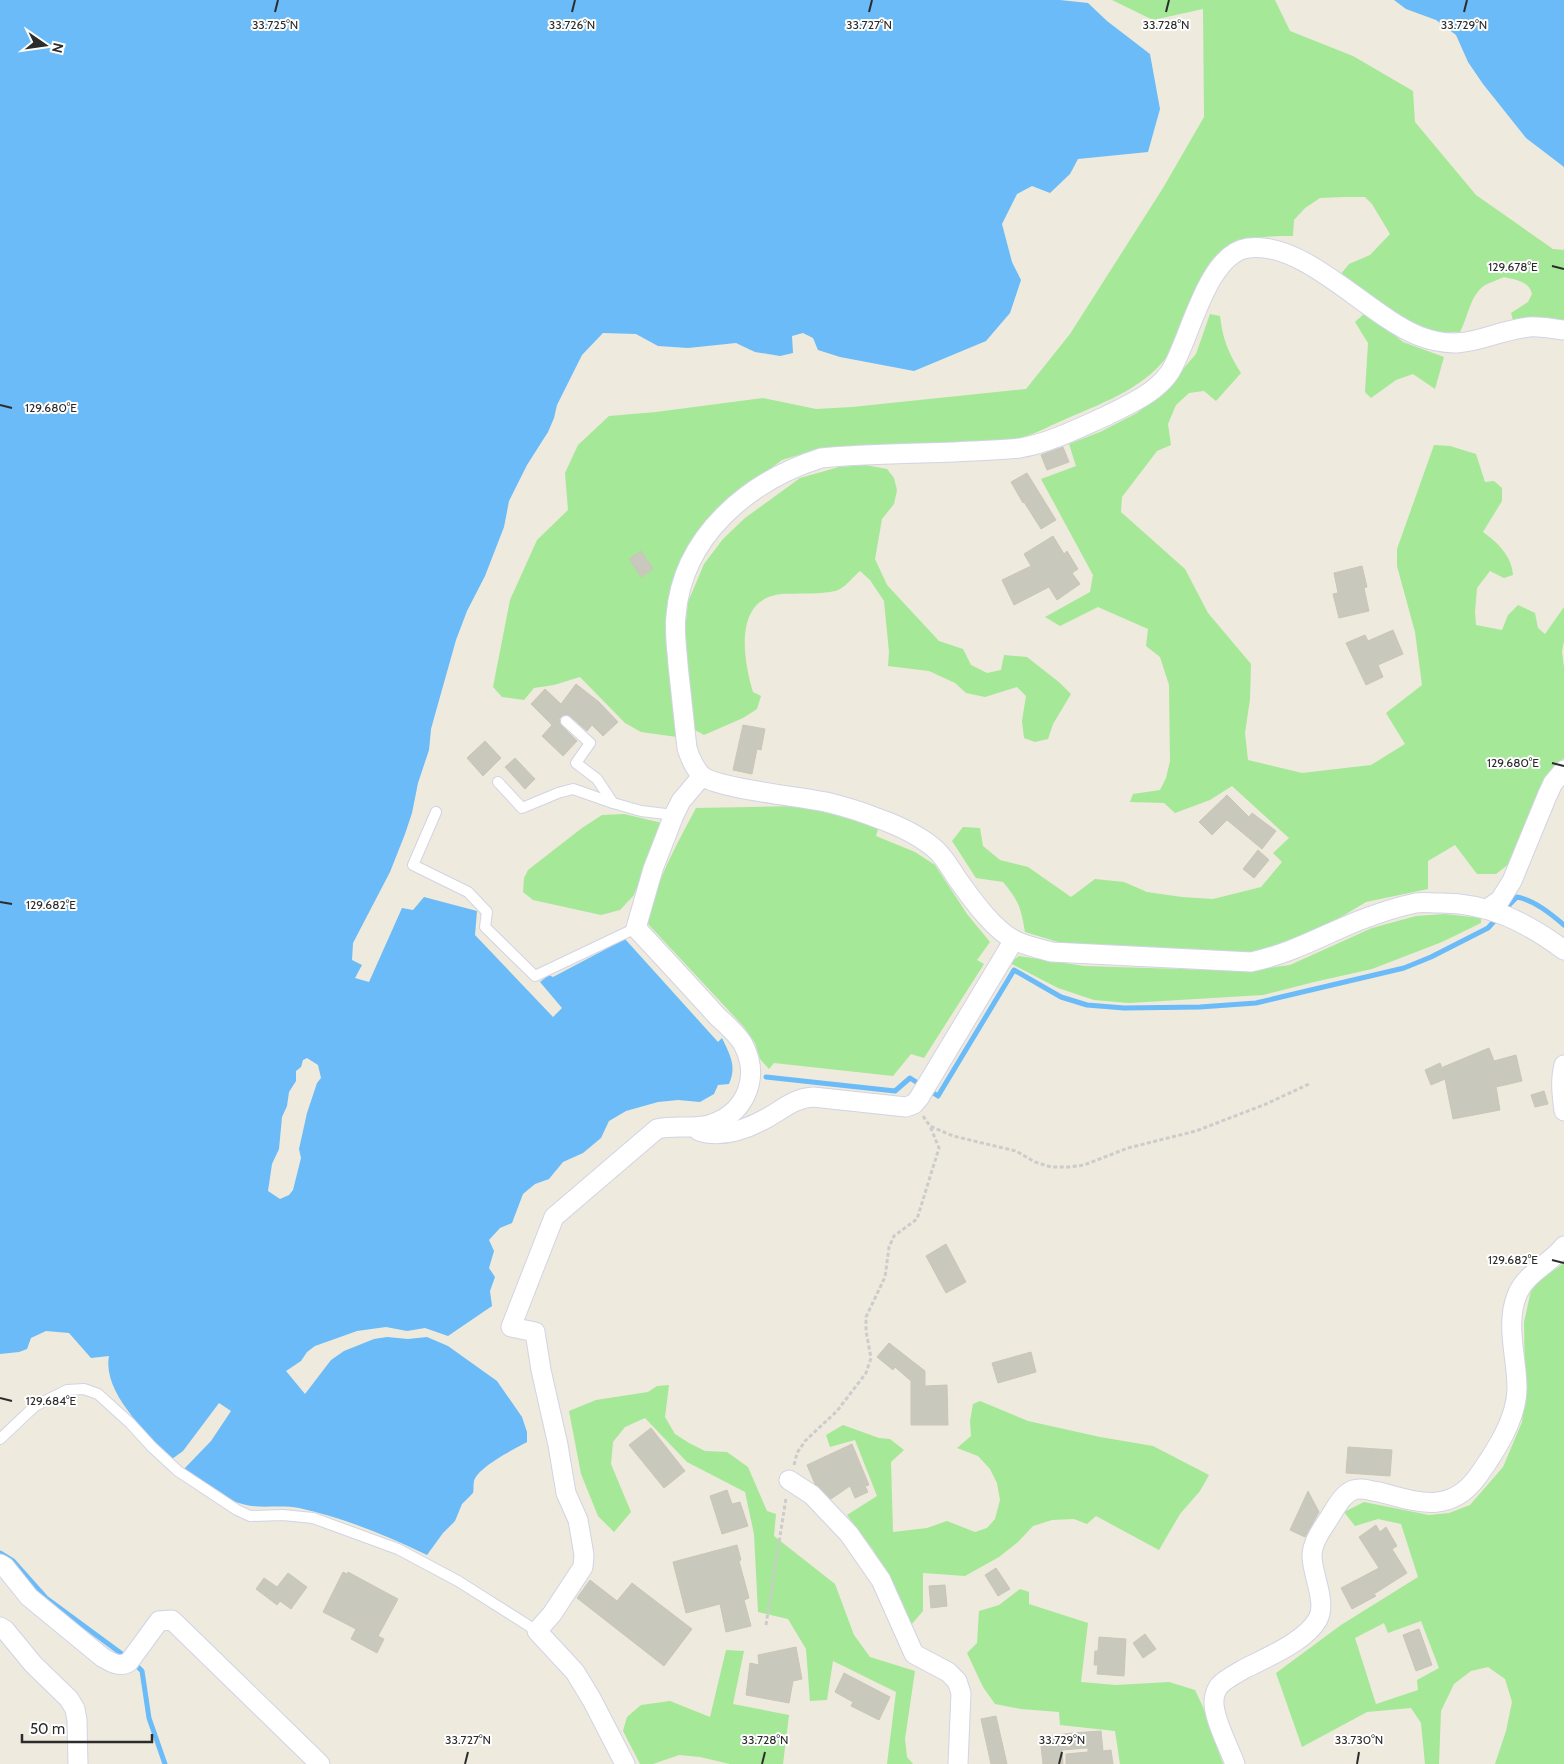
<svg xmlns="http://www.w3.org/2000/svg" width="1564" height="1764" viewBox="0 0 1564 1764" font-family="Cabin,sans-serif">
<style>
.green{fill:#a5e897;fill-rule:evenodd}
.water{fill:#6abbf7}
.pier{fill:#eeeadd}
.lines{fill:none;stroke-linecap:round;stroke-linejoin:round}
.stream{stroke:#6abbf7;stroke-width:5}
.building{fill:#c9c8bc;stroke:#cac6b7}
.lane-casing{stroke:#d2d3e5;stroke-width:12}
.street-casing{stroke:#d2d3e5;stroke-width:21}
.path{stroke:#ccc;stroke-width:3;stroke-dasharray:4 2.5;stroke-linecap:butt}
.lane{stroke:#fff;stroke-width:10}
.street{stroke:#fff;stroke-width:19}
.ticks{fill:none;stroke:#2c2c2c;stroke-width:2}
.ticks-label{font-size:12px;text-anchor:middle;fill:#2c2c2c;stroke:#fff;stroke-width:4;stroke-linejoin:round;paint-order:stroke}
</style>
<rect width="100%" height="100%" fill="#eeeadd"/>
<g class="green">
<path d="M1112 0H1275L1290 31 1353 56 1413 91 1415 122 1476 195 1553 249 1564 250V320C1547 318 1529 324 1513 320L1511 313 1528 302 1532 294C1529 281 1516 280 1504 277 1498 280 1491 282 1485 285 1470 295 1468 317 1460 332H1439L1418 328 1340 275 1349 264 1370 255 1390 234 1372 204 1365 197H1344L1320 198 1305 208 1294 220 1293 236C1220 236 1212 247 1186 314 1181 325 1178 339 1172 349 1150 386 1105 402 1068 418 1053 424 1038 433 1023 437 1015 440 1007 440 1000 441L860 452H808L782 460 741 490 681 562 670 592 666 619 677 737 641 732 625 723 580 677 554 685 534 688 524 700 502 697 493 687 510 600 537 540 568 510 565 473 578 445 609 416 656 412 763 398 816 409 852 407 1026 389 1070 334 1163 188 1204 117 1203 9 1153 20Z"/>
<polygon points="1366,312 1403,342 1444,357 1435,389 1413,374 1396,380 1371,398 1365,392 1368,343 1355,322"/>
<path d="M1210 314 1220 316C1223 340 1228 352 1241 373L1216 401 1204 391 1189 393 1176 405 1168 424 1171 445 1157 451 1122 497 1121 512 1185 569 1208 613 1251 664 1250 699 1245 733 1248 760 1302 773 1371 765 1405 744 1386 713 1422 685 1415 632 1397 566V549L1434 445 1450 446 1476 454 1485 482 1494 481 1502 488V501L1483 532C1497 542 1512 556 1513 575L1504 578 1490 571 1477 588 1475 612 1476 625 1502 630 1508 615 1518 605 1535 613 1538 628 1545 634 1564 607V641L1562 651 1564 668V758L1553 772 1514 860 1496 874H1477L1455 845 1428 861V889L1366 902 1326 926 1265 953 1096 946 1058 942 1025 932C1021 908 1019 901 1003 882L976 878 952 841 963 827 980 828 983 846 1000 860 1028 867 1071 897 1095 879 1124 882 1147 892 1182 897 1213 899 1261 887 1282 862 1273 853 1289 838 1232 786 1210 800 1175 813 1164 803 1130 802 1133 794 1160 790 1166 778 1170 761 1169 685 1160 657 1146 646 1148 629 1098 607 1060 626 1045 617 1090 592 1093 575 1041 479 1076 466 1069 444 1100 432 1137 413 1164 391 1196 354Z"/>
<path d="M865 465 887 469 894 478 897 490 894 504 882 519 875 559 887 585 939 641 963 649 971 665 987 673 1001 670 1004 655 1027 657 1060 683 1071 694 1053 724 1048 739 1035 742 1024 738 1022 721 1026 696 1017 687 985 697 966 693 955 683 929 671 888 666 889 652 884 601 870 580 860 571C854 576 846 586 840 589 831 595 794 593 782 594 733 598 743 659 753 692L761 696 757 709 743 718 704 735 695 730 688 714 684 639 688 602 704 564 723 539 745 518 800 478 839 467Z"/>
<path d="M802 806 853 820 878 829 876 836 915 852 935 865 967 914 990 942 977 960 984 964 924 1058 911 1054 893 1076 774 1063 769 1069 760 1059 755 1043 744 1027 648 924C653 886 678 842 696 808Z"/>
<polygon points="624,814 662,823 634,895 620,910 601,915 533,900 523,892 524,878 528,870 582,828 602,815"/>
<polygon points="1445,914 1481,918 1481,923 1442,942 1372,969 1314,982 1263,995 1129,1003 1094,1000 1058,988 1010,963 1019,956 1084,966 1245,971 1290,965 1372,928 1416,916"/>
<path d="M1564 1263V1764H1495L1506 1731 1512 1702 1505 1679 1488 1667 1471 1671 1454 1684 1441 1711 1439 1764H1425L1421 1723 1411 1708 1367 1712 1302 1747 1276 1673 1341 1625 1418 1577 1401 1524 1378 1519 1355 1526 1344 1512 1364 1502 1429 1515 1449 1513 1470 1505 1503 1467 1522 1422 1525 1388 1524 1322 1532 1286ZM1421 1621 1439 1668 1417 1680 1418 1690 1376 1704 1355 1638 1384 1623 1388 1633Z"/>
<polygon points="669,1385 665,1417 675,1434 689,1443 705,1451 727,1452 748,1467 767,1511 776,1514 774,1536 835,1584 854,1635 870,1657 915,1671 905,1739 907,1757 913,1764 887,1764 896,1692 833,1661 827,1700 810,1701 806,1649 788,1619 758,1612 754,1534 745,1492 687,1462 645,1418 625,1427 613,1442 611,1464 631,1512 614,1532 598,1516 581,1474 569,1411 596,1400 648,1392 657,1386"/>
<polygon points="980,1401 1028,1421 1100,1437 1153,1446 1209,1475 1200,1491 1180,1514 1159,1550 1096,1516 1087,1524 1074,1519 1052,1520 1033,1526 1018,1542 999,1557 965,1576 923,1573 923,1611 911,1625 874,1551 847,1515 877,1496 855,1440 830,1447 826,1435 843,1425 879,1438 890,1439 904,1450 891,1462 893,1532 927,1528 947,1521 975,1532 987,1528 995,1519 1000,1500 997,1483 990,1469 978,1456 957,1448 971,1436 970,1421 973,1404"/>
<polygon points="1020,1589 1029,1592 1029,1604 1088,1623 1081,1682 1116,1685 1169,1682 1195,1690 1203,1707 1223,1764 1120,1764 1115,1731 1060,1725 1059,1712 1021,1709 995,1704 983,1687 967,1653 977,1643 979,1611 999,1605"/>
<polygon points="726,1650 744,1651 733,1704 789,1715 783,1764 730,1764 700,1757 679,1755 653,1764 640,1764 623,1731 627,1717 641,1705 670,1701 710,1717"/>
</g>
<g class="water">
<path d="M0 0H1060L1088 3 1107 21 1150 54 1160 109 1148 152 1078 159 1070 174 1050 193 1032 186 1017 194 1002 224 1012 262 1021 280 1010 313 986 341 914 371 840 357 818 350 813 338 803 333 792 336 793 353 780 356 755 352 736 343 688 348 658 346 636 334 603 333 582 355 557 405 554 418 548 432 527 465 509 501 504 527 485 576 467 611 456 640 436 711 431 729 429 750 418 783 412 813 405 834 390 872 353 943 352 960 362 965 355 978 369 982 402 908 413 910 424 897 477 911 475 935 553 1017 562 1008 540 982 549 975 553 977 625 939 718 1042 722 1038C730 1055 737 1066 729 1084L718 1085 714 1094 700 1102 678 1100 658 1102 626 1111 609 1121 601 1138 583 1153 563 1162 549 1179 535 1184 523 1194 512 1223 500 1228 489 1240 494 1251 489 1268 495 1277 490 1291 492 1306 448 1336 425 1328 407 1331 386 1327 357 1331 315 1346 307 1352 301 1361 286 1371 305 1394 331 1360 344 1351 374 1339 387 1337 408 1339 427 1337 448 1346 497 1381 522 1417 527 1432V1442C514 1449 478 1467 474 1481 473 1485 474 1489 473 1493L462 1504 455 1521 443 1533 427 1555C386 1535 344 1518 299 1508 279 1504 258 1510 239 1503 223 1498 199 1479 184 1469L211 1441 231 1411 219 1403 183 1451 172 1459C149 1435 102 1393 109 1356L91 1358 69 1333 46 1331 31 1338 27 1349 19 1352 0 1354Z"/>
<polygon points="1394,0 1564,0 1564,167 1526,138 1483,84 1468,62 1456,35 1436,20 1406,9"/>
</g>
<polygon class="pier" points="307,1058 318,1065 321,1078 317,1083 307,1113 299,1149 301,1158 293,1190 289,1195 280,1199 268,1191 272,1164 279,1149 282,1117 287,1106 289,1092 296,1081 296,1071 301,1067 303,1060"/>
<g class="lines">
<g class="stream">
<path d="M1503 911 1517 897C1534 900 1551 914 1564 925"/>
<polyline points="766,1077 895,1091 910,1078 938,1096 1014,970 1061,997 1087,1005 1124,1008 1200,1007 1256,1003 1404,968 1431,957 1488,928 1498,917"/>
<polyline points="0,1553 13,1561 46,1598 122,1654"/>
<polyline points="135,1664 142,1671 149,1718 165,1764"/>
</g>
</g>
<g class="building">
<polygon points="1063,447 1069,462 1047,470 1041,455"/>
<polygon points="1027,473 1056,520 1041,529 1024,502 1023,503 1011,482"/>
<polygon points="1053,536 1064,554 1067,551 1078,569 1072,573 1080,584 1057,600 1049,587 1014,605 1002,580 1031,566 1024,554"/>
<polygon points="641,551 653,569 641,577 629,559"/>
<polygon points="1362,566 1367,587 1364,588 1369,611 1339,618 1333,594 1338,593 1334,573"/>
<polygon points="1393,630 1403,654 1378,665 1383,677 1366,685 1346,643 1365,635 1368,641"/>
<polygon points="576,684 599,702 618,722 603,736 592,725 587,731 570,716 563,715 559,719 560,724 577,741 563,756 542,736 552,725 531,704 545,689 561,704"/>
<polygon points="743,725 765,729 761,750 757,749 752,774 733,770"/>
<polygon points="485,741 501,758 483,776 467,758"/>
<polygon points="515,758 535,779 525,789 505,767"/>
<polygon points="1227,795 1249,817 1252,813 1276,831 1262,849 1227,820 1212,835 1199,822"/>
<polygon points="1258,850 1269,860 1254,878 1243,869"/>
<polygon points="1489,1048 1494,1061 1516,1055 1522,1081 1496,1087 1500,1110 1453,1119 1445,1079 1431,1085 1425,1070 1440,1063 1444,1072 1443,1067"/>
<polygon points="1544,1091 1548,1104 1535,1107 1531,1095"/>
<polygon points="946,1244 966,1282 946,1293 926,1256"/>
<polygon points="889,1343 925,1371 925,1386 947,1385 948,1425 911,1425 911,1381 895,1367 893,1370 877,1357"/>
<polygon points="1031,1352 1036,1372 998,1383 992,1363"/>
<polygon points="651,1428 685,1471 664,1488 629,1445"/>
<polygon points="852,1444 869,1485 865,1486 868,1492 855,1498 850,1486 831,1499 815,1484 807,1465"/>
<polygon points="1348,1447 1392,1450 1390,1476 1346,1473"/>
<polygon points="727,1490 732,1504 740,1502 748,1526 722,1534 710,1496"/>
<polygon points="1308,1491 1319,1512 1305,1537 1290,1530"/>
<polygon points="1376,1525 1380,1532 1386,1527 1397,1546 1392,1549 1407,1573 1374,1594 1376,1596 1352,1609 1341,1588 1379,1568 1359,1537"/>
<polygon points="737,1545 741,1560 739,1561 749,1598 744,1600 751,1626 726,1632 720,1604 686,1613 673,1562"/>
<polygon points="996,1568 1010,1589 998,1596 985,1575"/>
<polygon points="343,1572 347,1574 348,1572 398,1599 378,1636 384,1639 377,1653 351,1639 356,1629 323,1612"/>
<polygon points="288,1573 307,1587 291,1609 280,1601 277,1605 256,1589 264,1578 277,1587"/>
<polygon points="590,1580 617,1601 632,1583 692,1629 664,1666 577,1598"/>
<polygon points="945,1585 947,1606 931,1608 929,1586"/>
<polygon points="1419,1629 1432,1665 1416,1671 1403,1635"/>
<polygon points="1145,1634 1156,1649 1143,1658 1133,1643"/>
<polygon points="1099,1637 1126,1639 1124,1676 1097,1674 1098,1665 1094,1665 1095,1651 1098,1651"/>
<polygon points="796,1647 802,1679 793,1681 789,1703 746,1695 750,1663 759,1665 758,1655"/>
<polygon points="844,1673 890,1697 879,1720 851,1706 853,1702 835,1692"/>
<polygon points="996,1716 1007,1764 991,1764 981,1719"/>
<polygon points="1101,1731 1103,1751 1111,1750 1113,1764 1066,1764 1066,1754 1088,1752 1088,1748 1062,1750 1063,1764 1043,1764 1041,1746 1048,1745 1048,1736 1072,1733"/>
</g>
<g class="lines">
<g class="lane-casing">
<g id="lane">
<polyline points="566,721 590,743 576,763 597,779 613,803 641,811 674,815"/>
<polyline points="498,782 522,808 558,793 573,789 613,803"/>
<polyline points="436,812 413,865 468,892 487,912 485,927 535,976 636,928"/>
<polyline points="0,1439 35,1406 67,1390 84,1389 98,1394 130,1423 152,1447 178,1471 237,1510 250,1516 283,1515 313,1518 398,1549 458,1581 537,1631"/>
</g>
</g>
<g class="street-casing">
<g id="street">
<path d="M1564 330C1553 329 1540 326 1529 327 1486 332 1466 354 1419 336 1368 316 1304 240 1248 248 1206 254 1190 340 1170 372 1166 378 1160 384 1155 388 1141 400 1123 407 1106 416 1079 428 1050 443 1020 448 1005 450 988 450 973 451 922 454 871 453 821 458 749 481 682 536 676 616 674 632 677 649 678 665 681 693 684 721 687 748 690 758 694 767 701 775 715 789 806 797 830 803 846 807 862 812 877 818 897 825 917 834 934 848 946 858 952 872 961 884 974 902 995 931 1016 941 1027 946 1040 949 1052 952L1251 962C1290 954 1321 936 1358 921 1376 914 1396 907 1416 903 1423 902 1431 903 1438 903 1487 902 1526 922 1564 950"/>
<polyline points="1487,909 1500,900 1512,881 1547,796 1553,783 1564,770"/>
<path d="M1564 1065C1560 1080 1562 1096 1564 1111"/>
<path d="M699 1131C726 1140 755 1126 777 1112 789 1104 799 1098 813 1097L906 1107 914 1104 919 1098 1014 940"/>
<polyline points="789,1480 812,1495 849,1534 881,1580 914,1654 948,1672 957,1681 961,1693 958,1764"/>
<path d="M0 1564 5 1567 29 1597 102 1657C111 1662 119 1668 129 1662L159 1621 172 1620 320 1764"/>
<polyline points="0,1627 5,1630 33,1664 69,1699 75,1709 77,1720 78,1764"/>
<path d="M625 1764 592 1700 575 1672 537 1631 552 1614 583 1567 584 1555 578 1520 566 1493 558 1445 541 1370 535 1332 511 1327 554 1217 657 1129C676 1124 698 1131 717 1122 747 1109 759 1076 744 1046 739 1035 725 1024 716 1015 690 986 663 957 636 928L653 869 674 815 681 801 702 776"/>
<path d="M1235 1764C1229 1748 1218 1727 1215 1711 1213 1703 1214 1693 1219 1686 1226 1678 1236 1674 1244 1669 1267 1657 1305 1642 1318 1619 1327 1602 1312 1574 1312 1556 1312 1541 1324 1527 1331 1515 1337 1506 1342 1495 1353 1490 1361 1487 1371 1491 1379 1492 1417 1502 1450 1515 1478 1476 1495 1452 1517 1419 1517 1388 1517 1357 1505 1325 1517 1295 1526 1273 1550 1264 1564 1246"/>
</g>
</g>
<g class="path">
<polyline points="923,1116 930,1126 953,1136 1016,1151 1035,1162 1051,1167 1069,1167 1084,1165 1128,1148 1196,1131 1266,1104 1309,1084"/>
<polyline points="794,1465 797,1453 805,1441 837,1411 866,1373 871,1358 866,1331 866,1317 885,1277 889,1247 894,1236 917,1219 939,1148 930,1126"/>
<polyline points="766,1625 786,1498"/>
</g>
<use href="#lane" class="lane"/>
<use href="#street" class="street"/>
</g>
<path class="ticks" d="M275 12 278 0M572 12 575 0M869 12 872 0M1166 12 1169 0M1464 12 1467 0M1552 266 1564 269M0 405 12 408M1552 763 1564 766M0 902 12 904M1552 1260 1564 1263M0 1398 12 1401M465 1764 468 1752M762 1764 765 1752M1059 1764 1062 1752M1357 1764 1359 1752"/>
<g class="ticks-label">
<text x="275" y="29">33.725°N</text>
<text x="572" y="29">33.726°N</text>
<text x="869" y="29">33.727°N</text>
<text x="1166" y="29">33.728°N</text>
<text x="1464" y="29">33.729°N</text>
<text x="1513" y="271">129.678°E</text>
<text x="51" y="412">129.680°E</text>
<text x="1513" y="767">129.680°E</text>
<text x="51" y="909">129.682°E</text>
<text x="1513" y="1264">129.682°E</text>
<text x="51" y="1405">129.684°E</text>
<text x="468" y="1744">33.727°N</text>
<text x="765" y="1744">33.728°N</text>
<text x="1062" y="1744">33.729°N</text>
<text x="1359" y="1744">33.730°N</text>
</g>
<g transform="translate(45 45) rotate(103)" stroke="#ffffff" stroke-width="4" paint-order="stroke">
<path d="M0-4L9 19L0 12L-9 19Z" fill="#2c2c2c"/>
<text y="-8" font-size="14" font-weight="bold" text-anchor="middle" fill="#2c2c2c">N</text>
</g>
<path d="M22 1734v8h130v-8" fill="none" stroke="#2c2c2c" stroke-width="2.5"/>
<text x="30" y="1734" font-size="15" fill="#2c2c2c" stroke="#ffffff" stroke-width="4" paint-order="stroke">50 m</text>
</svg>
